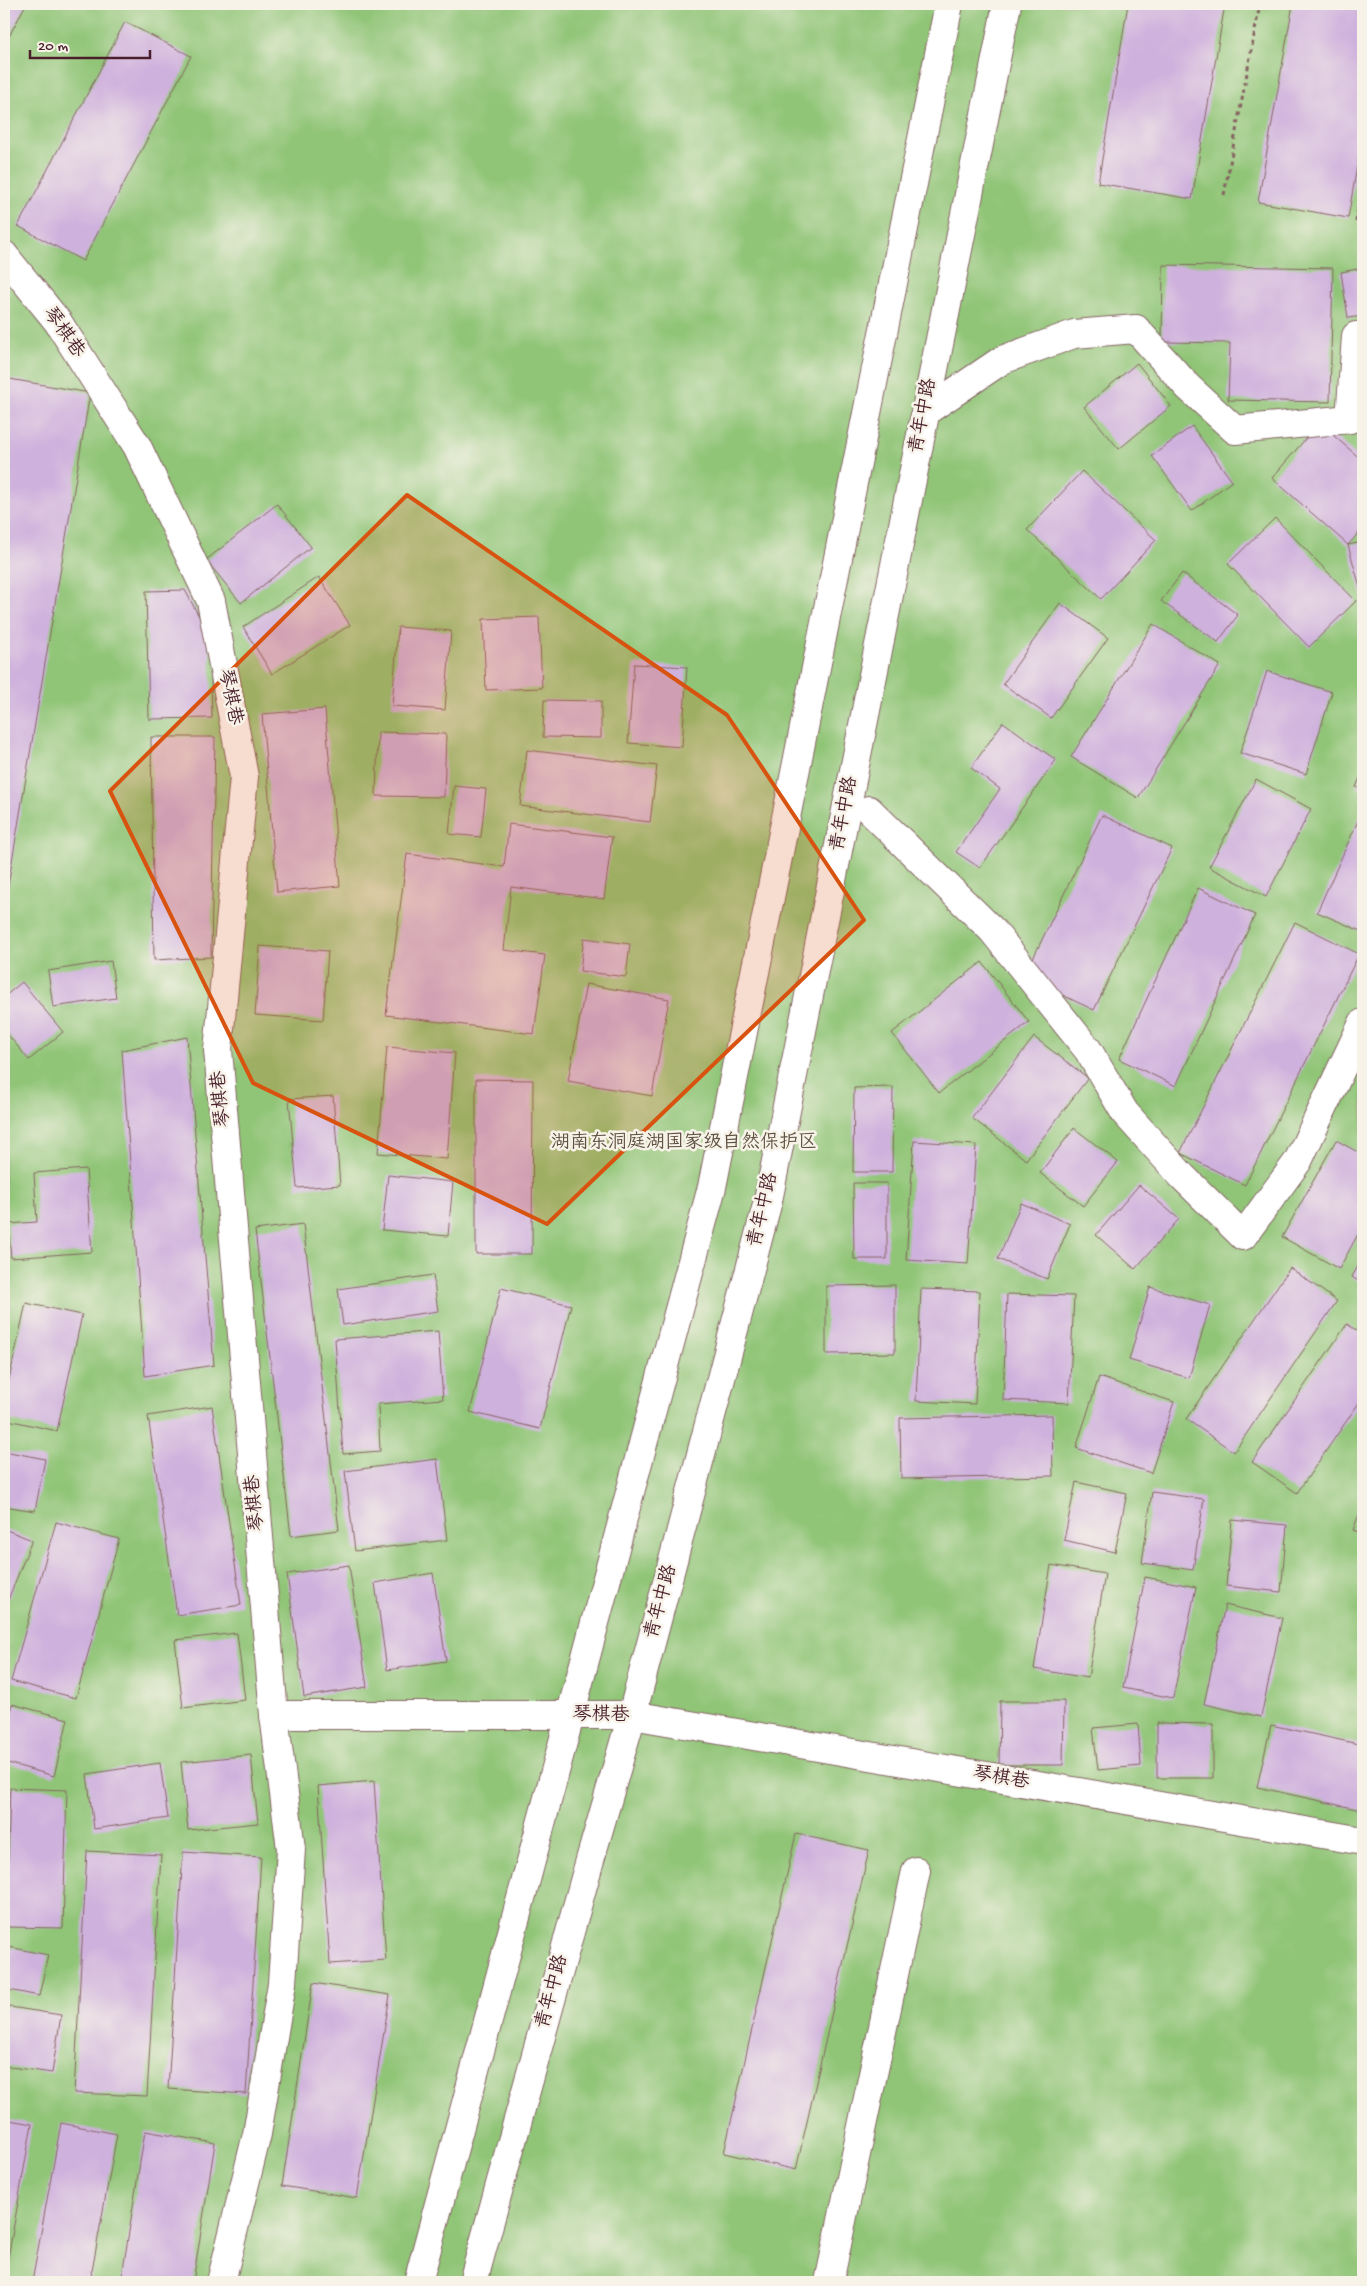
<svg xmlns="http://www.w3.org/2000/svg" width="1367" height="2286" viewBox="0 0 1367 2286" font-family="'Gochi Hand','LXGW WenKai TC',sans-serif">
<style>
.green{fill:#90c577;stroke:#6d7251}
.building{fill:#cfb1dd}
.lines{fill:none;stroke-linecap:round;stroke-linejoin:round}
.street-casing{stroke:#846361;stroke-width:30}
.secondary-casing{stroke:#846361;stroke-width:30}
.path{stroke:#846361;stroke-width:3;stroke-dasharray:4 4;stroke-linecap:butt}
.street{stroke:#fff;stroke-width:28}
.secondary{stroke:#fff;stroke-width:28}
.marked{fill:#d8530f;fill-opacity:0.2;stroke:#d8530f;stroke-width:4;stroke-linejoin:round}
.labels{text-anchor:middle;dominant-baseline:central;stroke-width:5;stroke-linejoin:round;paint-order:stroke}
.street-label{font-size:19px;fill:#4a1f2b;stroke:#f7f3e8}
.park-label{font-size:19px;fill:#5f5142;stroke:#f7f3e8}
</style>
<rect width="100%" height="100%" fill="#f7f3e8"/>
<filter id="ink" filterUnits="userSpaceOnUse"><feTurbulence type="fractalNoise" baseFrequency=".02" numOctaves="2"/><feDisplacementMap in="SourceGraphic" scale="10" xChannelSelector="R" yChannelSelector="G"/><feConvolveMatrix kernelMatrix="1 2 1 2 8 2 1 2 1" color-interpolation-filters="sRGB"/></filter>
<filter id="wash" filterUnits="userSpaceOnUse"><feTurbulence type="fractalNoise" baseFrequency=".0096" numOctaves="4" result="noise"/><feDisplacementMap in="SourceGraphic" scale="20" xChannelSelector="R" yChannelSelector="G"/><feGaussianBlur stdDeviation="1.12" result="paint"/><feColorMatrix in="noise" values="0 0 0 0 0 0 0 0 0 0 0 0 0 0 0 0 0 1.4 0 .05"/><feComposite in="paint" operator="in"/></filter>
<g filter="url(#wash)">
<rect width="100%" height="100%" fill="#f1e1c4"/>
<rect class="green" x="4" y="4" width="1359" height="2278"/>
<g id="blocks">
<g class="building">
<polygon points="4,4 26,4 4,46"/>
<polygon points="1128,4 1225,4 1192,199 1098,183"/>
<polygon points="1293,4 1363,4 1363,132 1348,218 1258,202"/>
<polygon points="125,22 191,56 83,261 18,226"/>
<polygon points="1163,265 1333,268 1330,402 1228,400 1230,343 1162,342"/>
<polygon points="1363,268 1363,316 1348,318 1341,272"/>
<polygon points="1137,363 1171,406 1119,449 1084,407"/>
<polygon points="4,378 90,393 5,904 4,904"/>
<polygon points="1319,423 1363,461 1363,528 1348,545 1272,478"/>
<polygon points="1192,426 1232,481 1192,511 1152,456"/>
<polygon points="1082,471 1156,540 1101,599 1027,530"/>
<polygon points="277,504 311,547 241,603 206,560"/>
<polygon points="1275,518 1356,601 1309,647 1228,564"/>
<polygon points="1363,542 1363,598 1348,545"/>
<polygon points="1182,573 1238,615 1218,642 1161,601"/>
<polygon points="319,577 350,625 272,674 243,627"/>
<polygon points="185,590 210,637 212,718 149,719 146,591"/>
<polygon points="1060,603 1108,638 1051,718 1003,684"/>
<polygon points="539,617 542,688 486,690 483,619"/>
<polygon points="1153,624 1220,665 1138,798 1071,757"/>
<polygon points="398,627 451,631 445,710 392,706"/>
<polygon points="634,664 687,667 682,747 628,743"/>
<polygon points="1267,671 1332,692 1306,774 1240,753"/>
<polygon points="544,700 601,701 601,738 543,737"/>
<polygon points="325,709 340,886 277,892 262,714"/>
<polygon points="1003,722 1056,760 980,868 956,852 1000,789 971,768"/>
<polygon points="378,732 446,734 444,797 376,796"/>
<polygon points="151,737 215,737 211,957 154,960"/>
<polygon points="527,750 657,766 650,822 520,806"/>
<polygon points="1363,771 1363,790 1356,787"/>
<polygon points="1256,779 1311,809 1266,897 1209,867"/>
<polygon points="454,786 486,789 481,837 449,834"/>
<polygon points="1361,814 1363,815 1363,932 1317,912"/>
<polygon points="1102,815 1172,848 1094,1010 1024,977"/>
<polygon points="509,824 612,837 604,899 511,887 504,950 545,955 534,1034 386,1015 407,854 504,867"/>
<polygon points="1198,888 1255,915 1176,1086 1119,1059"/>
<polygon points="1295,922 1359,954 1245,1185 1180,1153"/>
<polygon points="584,938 630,944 626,977 580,971"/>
<polygon points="260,946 328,951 323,1020 255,1015"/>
<polygon points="111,961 116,998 53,1007 48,971"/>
<polygon points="982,962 1029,1022 939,1093 892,1033"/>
<polygon points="22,982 63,1032 29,1060 4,1030 4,997"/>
<polygon points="586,984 669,999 652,1096 568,1081"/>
<polygon points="187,1037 214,1365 145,1376 122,1050"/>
<polygon points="1034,1037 1088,1078 1026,1160 972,1118"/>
<polygon points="387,1047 455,1053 447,1159 378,1153"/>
<polygon points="476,1079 533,1080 532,1254 476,1254"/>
<polygon points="893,1087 892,1172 853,1172 854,1088"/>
<polygon points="333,1096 340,1185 297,1188 289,1099"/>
<polygon points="1074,1128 1118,1162 1083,1206 1040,1173"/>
<polygon points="1336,1140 1363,1155 1363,1225 1339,1269 1282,1237"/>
<polygon points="914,1141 976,1145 968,1264 906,1260"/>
<polygon points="86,1169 92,1252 11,1258 8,1224 37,1222 34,1173"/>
<polygon points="388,1175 453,1182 448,1236 382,1230"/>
<polygon points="853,1183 887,1183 887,1259 854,1259"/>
<polygon points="1139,1185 1179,1219 1135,1269 1096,1235"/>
<polygon points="1021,1203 1070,1224 1047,1279 998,1259"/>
<polygon points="303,1224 339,1530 291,1536 255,1230"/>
<polygon points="1363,1257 1363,1284 1352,1277"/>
<polygon points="1290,1268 1337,1301 1234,1452 1186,1419"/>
<polygon points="433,1275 438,1311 343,1325 338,1289"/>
<polygon points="895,1285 895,1353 826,1354 826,1286"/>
<polygon points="1150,1287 1210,1305 1189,1378 1129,1360"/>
<polygon points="501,1288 571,1305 540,1429 470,1412"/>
<polygon points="921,1289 980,1291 975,1404 916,1401"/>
<polygon points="1007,1294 1074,1296 1069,1403 1003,1400"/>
<polygon points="26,1303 82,1315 57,1431 4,1419 4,1402"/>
<polygon points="1347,1324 1363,1335 1363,1397 1297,1493 1252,1462"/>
<polygon points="438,1331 443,1399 378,1404 380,1451 343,1454 335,1339"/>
<polygon points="1099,1377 1174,1402 1151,1473 1076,1448"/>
<polygon points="212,1406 241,1605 177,1615 148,1416"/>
<polygon points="1052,1415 1053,1476 901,1479 900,1418"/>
<polygon points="4,1451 45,1459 35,1511 4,1506"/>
<polygon points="437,1459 447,1540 355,1551 345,1471"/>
<polygon points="1076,1482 1127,1493 1115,1552 1064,1540"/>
<polygon points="1152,1492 1204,1499 1193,1570 1142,1563"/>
<polygon points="1363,1504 1363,1534 1353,1530"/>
<polygon points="1232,1520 1287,1525 1281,1592 1226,1586"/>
<polygon points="56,1522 119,1539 76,1698 11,1681"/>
<polygon points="4,1529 32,1540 4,1610"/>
<polygon points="349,1565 367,1687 304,1697 287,1574"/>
<polygon points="1051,1565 1105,1574 1088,1678 1034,1669"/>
<polygon points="433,1573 446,1661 387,1670 375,1583"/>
<polygon points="1145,1577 1196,1587 1173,1698 1123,1688"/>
<polygon points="1225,1605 1282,1618 1261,1717 1204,1704"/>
<polygon points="237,1633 245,1700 183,1708 175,1640"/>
<polygon points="1000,1701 1064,1701 1063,1765 999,1765"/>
<polygon points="12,1704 68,1719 54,1776 4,1762 4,1735"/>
<polygon points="1157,1723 1213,1724 1213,1778 1157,1778"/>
<polygon points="1138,1724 1141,1766 1098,1770 1093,1728"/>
<polygon points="1271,1725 1363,1745 1363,1801 1361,1810 1257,1787"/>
<polygon points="251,1755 258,1823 188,1830 181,1762"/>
<polygon points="160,1763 168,1818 94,1829 87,1774"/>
<polygon points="374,1781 386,1960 330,1964 318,1786"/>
<polygon points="10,1788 67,1790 63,1928 6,1927"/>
<polygon points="796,1834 869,1850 796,2170 724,2153"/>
<polygon points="87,1851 161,1855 147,2096 74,2093"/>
<polygon points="183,1852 261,1857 246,2094 168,2089"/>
<polygon points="4,1946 48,1955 39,1996 4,1989"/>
<polygon points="313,1983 390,1995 357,2198 282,2186"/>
<polygon points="4,2006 61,2015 52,2073 4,2066"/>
<polygon points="4,2119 32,2124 5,2275 4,2275"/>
<polygon points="61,2123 117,2134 90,2282 32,2282"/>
<polygon points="145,2131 215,2143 193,2282 121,2282"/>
</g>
</g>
</g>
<g filter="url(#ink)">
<use href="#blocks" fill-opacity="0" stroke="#846361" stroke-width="1"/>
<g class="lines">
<g class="street-casing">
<g id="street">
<polyline points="4,255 58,322 137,446 211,601 244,777 218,1050 274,1715 632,1715 1363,1841"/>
<polyline points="925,412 1002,360 1074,334 1136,329 1188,387 1235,430 1350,419 1356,336 1363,336"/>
<polyline points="869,810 992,930 1088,1050 1125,1113 1182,1176 1243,1236 1298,1161 1363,1023"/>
<polyline points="221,2282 257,2134 282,1983 291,1849 274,1715"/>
<polyline points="829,2282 916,1871"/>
</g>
</g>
<g class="secondary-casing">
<g id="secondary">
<polyline points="418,2282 712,1187 949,4"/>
<polyline points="473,2282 588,1867 632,1715 768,1201 1007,4"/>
</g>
</g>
<g class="path">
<polyline points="1224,195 1260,4"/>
<polyline points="1356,222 1363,178"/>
</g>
<use href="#street" class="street"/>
<use href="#secondary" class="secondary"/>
</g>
</g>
<path class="marked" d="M407 495 727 715 864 920 547 1224 253 1083 110 791Z"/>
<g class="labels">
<g class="street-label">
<text transform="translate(63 333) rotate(55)">琴棋巷</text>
<text transform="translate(924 416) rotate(-79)">青年中路</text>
<text transform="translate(229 697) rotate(79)">琴棋巷</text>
<text transform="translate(845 814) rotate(-79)">青年中路</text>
<text transform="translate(222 1099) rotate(-95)">琴棋巷</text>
<text transform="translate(764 1210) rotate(-77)">青年中路</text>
<text transform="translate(256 1503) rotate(-95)">琴棋巷</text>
<text transform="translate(662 1602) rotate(-75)">青年中路</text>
<text transform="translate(601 1716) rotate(1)">琴棋巷</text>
<text transform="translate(1001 1779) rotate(10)">琴棋巷</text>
<text transform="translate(553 1992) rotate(-75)">青年中路</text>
</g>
<g class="park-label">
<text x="684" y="1143">湖南东洞庭湖国家级自然保护区</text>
</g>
</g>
<rect width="1367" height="2286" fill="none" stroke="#f7f3e8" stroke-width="20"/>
<path d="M30 50v8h120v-8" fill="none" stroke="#4a1f2b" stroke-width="2.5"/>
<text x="38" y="50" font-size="15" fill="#4a1f2b" stroke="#f7f3e8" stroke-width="4" paint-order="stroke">20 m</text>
</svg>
